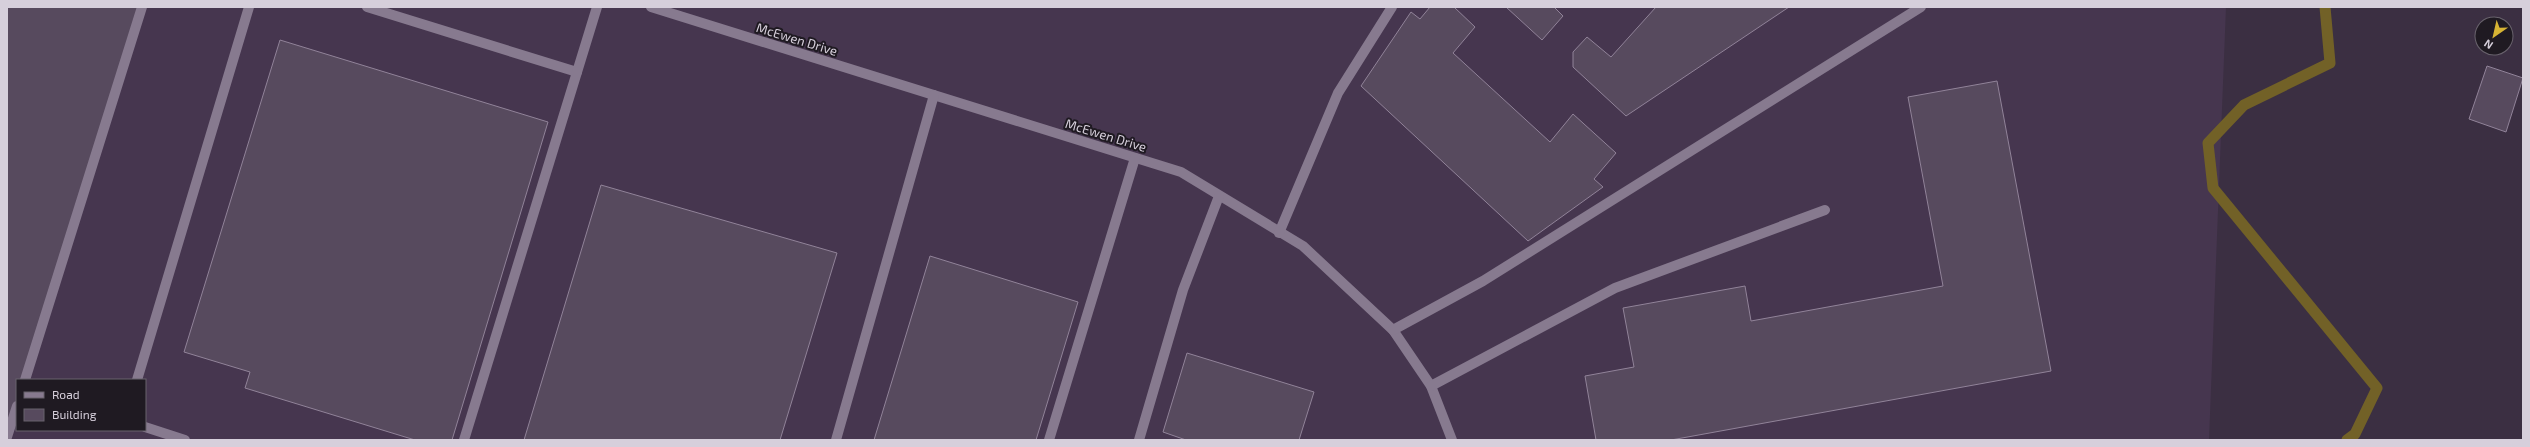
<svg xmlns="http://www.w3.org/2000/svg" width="2530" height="447" viewBox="0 0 2530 447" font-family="'Exo 2',sans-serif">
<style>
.built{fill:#46364f;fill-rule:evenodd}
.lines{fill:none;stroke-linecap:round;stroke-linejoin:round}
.stream{stroke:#726127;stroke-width:11}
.building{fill:#574a5e;stroke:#918399}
.minor{stroke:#877a8f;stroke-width:10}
.labels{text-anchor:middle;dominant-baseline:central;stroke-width:4;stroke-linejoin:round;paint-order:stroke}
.street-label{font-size:13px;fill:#d6cfdb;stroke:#1f1a22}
</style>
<rect width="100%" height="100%" fill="#3b2f42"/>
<path class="built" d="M7 7H2226L2209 440H7ZM17 380H145V430H17Z"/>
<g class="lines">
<polyline class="stream" points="2325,7 2330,63 2244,105 2208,143 2213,188 2377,388 2355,434 2347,440"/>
</g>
<g class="building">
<polygon points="7,7 138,7 24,380 17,380 17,403 7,431"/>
<polygon points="1430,7 1454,7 1475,27 1453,53 1550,142 1573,114 1616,153 1594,179 1603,187 1528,241 1361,86 1411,12 1420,19"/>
<polygon points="1506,7 1554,7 1563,16 1542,40"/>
<polygon points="1656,7 1789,7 1626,116 1573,67 1573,52 1587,37 1611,57"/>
<polygon points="280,40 548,122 452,440 415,440 245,388 250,372 184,352"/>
<polygon points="2487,66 2523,78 2506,132 2469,119"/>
<polygon points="1997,81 2051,371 1671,440 1596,440 1585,376 1634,367 1623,308 1745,286 1751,321 1943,286 1908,97"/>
<polygon points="601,185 837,253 780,440 524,440"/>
<polygon points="930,256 1078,302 1036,440 874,440"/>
<polygon points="1187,353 1314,392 1299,440 1186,440 1163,432"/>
</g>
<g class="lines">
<g class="minor">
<polyline points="367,7 577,72"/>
<polyline points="651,7 1181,172 1303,246 1393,330 1431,386 1452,440"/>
<polyline points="1279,233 1338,93 1392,7"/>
<polyline points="1393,330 1483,281 1921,7"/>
<polyline points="25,380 142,7"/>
<polyline points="137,380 249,7"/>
<polyline points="1431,386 1615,288 1825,210"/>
<polyline points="145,427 185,440"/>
<polyline points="7,437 17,406"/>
<polyline points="464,440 597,7"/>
<polyline points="836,440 934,95"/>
<polyline points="1049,440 1135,158"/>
<polyline points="1139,440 1183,290 1219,196"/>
</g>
</g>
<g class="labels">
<g class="street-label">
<text transform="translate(797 39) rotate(17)">McEwen Drive</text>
<text transform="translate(1106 135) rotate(17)">McEwen Drive</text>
</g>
</g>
<rect width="2530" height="447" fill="none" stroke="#d6cfdb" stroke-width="16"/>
<rect x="16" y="379" width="130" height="52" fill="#1f1a22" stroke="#68626c"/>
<rect x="24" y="392" width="20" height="6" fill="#877a8f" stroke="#68626c"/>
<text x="52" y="399" font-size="12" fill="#d6cfdb">Road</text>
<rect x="24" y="409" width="20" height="12" fill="#574a5e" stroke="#68626c"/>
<text x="52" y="419" font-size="12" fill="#d6cfdb">Building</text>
<g transform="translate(2494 36) rotate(214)"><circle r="19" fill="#1f1a22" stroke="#68626c"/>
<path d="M0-3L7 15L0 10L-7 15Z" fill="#d7b434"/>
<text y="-6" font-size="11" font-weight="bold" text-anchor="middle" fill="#d6cfdb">N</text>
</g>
</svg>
